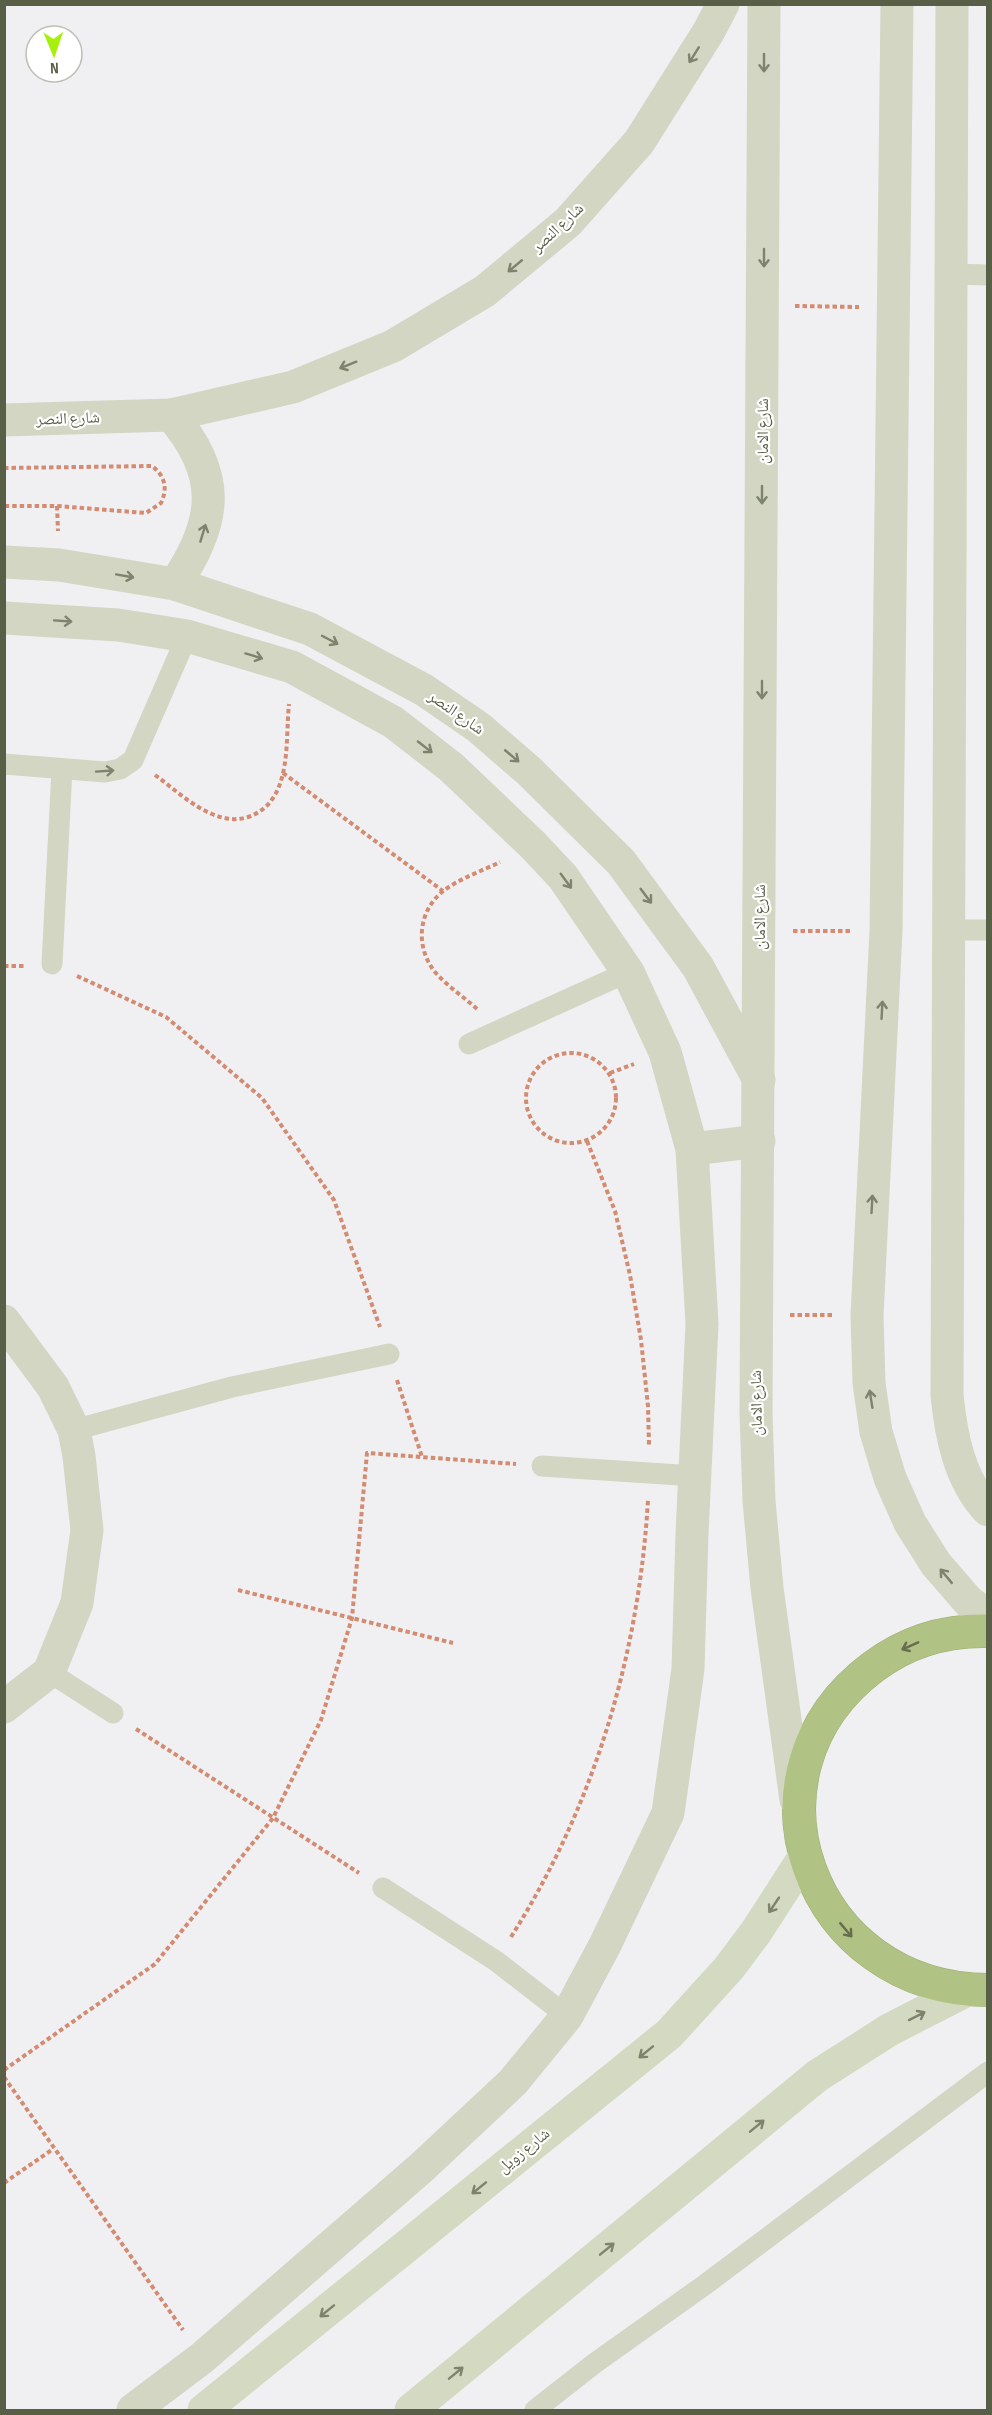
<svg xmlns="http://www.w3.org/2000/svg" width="992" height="2415" viewBox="0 0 992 2415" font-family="'Sofia Sans Condensed','Noto Naskh Arabic',sans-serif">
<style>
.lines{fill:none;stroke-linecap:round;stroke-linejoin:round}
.motorway-casing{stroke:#9cae70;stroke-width:34}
.path{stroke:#d38b71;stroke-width:4;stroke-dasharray:4.5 3;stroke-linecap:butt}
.service{stroke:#d2d6c3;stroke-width:21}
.minor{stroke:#d2d6c3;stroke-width:33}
.tertiary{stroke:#d2d6c3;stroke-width:33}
.secondary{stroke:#d3dac1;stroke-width:33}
.motorway{stroke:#b1c285;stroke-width:33}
.oneway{stroke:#7d836c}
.oneway2{stroke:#666e4f}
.oneway3{stroke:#7e846b}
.labels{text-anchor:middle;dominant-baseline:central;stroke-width:4.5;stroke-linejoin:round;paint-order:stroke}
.street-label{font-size:16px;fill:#595f46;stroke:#fff}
</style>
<rect width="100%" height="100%" fill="#f0f0f3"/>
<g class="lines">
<g class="motorway-casing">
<path id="motorway" d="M988 1631C946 1630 906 1642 873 1667 730 1774 809 1990 988 1990"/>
</g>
<g class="path">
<polyline points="795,306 859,307"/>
<path d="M4 468 152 466C165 476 168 488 161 503L146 513 57 506H4"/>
<polyline points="57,506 58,531"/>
<polyline points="283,773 443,891"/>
<path d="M155 775C173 788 192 806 212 814 224 819 235 821 248 817 293 802 285 742 289 704"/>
<polyline points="793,931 852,931"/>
<polyline points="4,966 24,966"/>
<polyline points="77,976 166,1017 262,1098 334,1200 380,1327"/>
<path d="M477 1009C464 997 447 986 435 972 415 947 418 912 442 892 458 879 482 871 500 862"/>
<circle cx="571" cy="1098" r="45"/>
<polyline points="610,1073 634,1064"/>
<polyline points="587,1141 615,1211 630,1275 641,1340 648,1406 649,1445"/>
<polyline points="790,1315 833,1315"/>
<polyline points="397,1380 422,1457"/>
<polyline points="238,1590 453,1643"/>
<polyline points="136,1729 359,1873"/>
<path d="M511 1937C594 1806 639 1655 648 1500"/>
<polyline points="4,2070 155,1964 273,1818 321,1720 352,1618 367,1453 516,1464"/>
<polyline points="4,2077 183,2330"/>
<polyline points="4,2183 53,2149"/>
</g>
<g class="service">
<polyline points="951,274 988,275"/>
<polyline points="4,764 105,772 120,769 133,760 187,636"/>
<polyline points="948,930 988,930"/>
<polyline points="52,964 62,769"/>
<polyline points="469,1044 628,972"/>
<polyline points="74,1430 232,1387 389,1354"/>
<polyline points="542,1466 695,1476"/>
<polyline points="49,1672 113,1713"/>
<polyline points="383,1888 496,1961 567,2016"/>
<polyline points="535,2410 595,2363 706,2284 988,2072"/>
</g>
<g class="minor">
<path d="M952 4 947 1395C951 1435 959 1479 988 1510"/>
<path d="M171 415C222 474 218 521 175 584"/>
<polyline points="4,420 171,415 293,387 393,346 485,291 568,222 639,142 709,31 723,4"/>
<polyline points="4,562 59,565 175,584 310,629 424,690 478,727 529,771 621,862 698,967 759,1080"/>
<polyline points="4,618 118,625 187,636 292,667 393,722 451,767 533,845 563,877 628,972 665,1052 692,1149 702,1324 692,1534 688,1669 668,1813 605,1945 567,2016 513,2082 421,2168 202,2358 133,2410"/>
<polyline points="4,1321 53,1387 74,1430 79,1456 87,1530 77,1603 49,1672 4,1707"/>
</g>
<g class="tertiary">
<polyline points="764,4 756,1413 759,1501 767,1588 796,1800"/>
<polyline points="897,4 886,931 867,1316 869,1383 876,1432 890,1478 910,1523 936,1564 968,1601 988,1617"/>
<polyline points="692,1149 759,1141"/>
</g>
<g class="secondary">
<polyline points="204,2410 669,2034 729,1968 756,1932 805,1856"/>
<polyline points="411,2410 817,2076 889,2030 967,1990"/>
</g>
<use href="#motorway" class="motorway"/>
</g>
<defs><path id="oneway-shaft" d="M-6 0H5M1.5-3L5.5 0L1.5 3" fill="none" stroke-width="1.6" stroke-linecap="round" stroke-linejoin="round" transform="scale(1.5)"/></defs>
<g class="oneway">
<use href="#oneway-shaft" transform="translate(694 55) rotate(122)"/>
<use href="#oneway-shaft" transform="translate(764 63) rotate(90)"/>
<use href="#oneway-shaft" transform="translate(764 258) rotate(90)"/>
<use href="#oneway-shaft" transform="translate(515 266) rotate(140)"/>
<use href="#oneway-shaft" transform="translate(348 365) rotate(158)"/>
<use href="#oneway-shaft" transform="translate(762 495) rotate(90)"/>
<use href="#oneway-shaft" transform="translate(203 533) rotate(-73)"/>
<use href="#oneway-shaft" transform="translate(125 576) rotate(10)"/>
<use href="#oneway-shaft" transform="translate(63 621) rotate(4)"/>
<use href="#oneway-shaft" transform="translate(330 640) rotate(28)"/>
<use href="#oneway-shaft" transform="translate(254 656) rotate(17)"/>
<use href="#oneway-shaft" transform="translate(762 690) rotate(90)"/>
<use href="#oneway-shaft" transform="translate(425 747) rotate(38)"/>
<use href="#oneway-shaft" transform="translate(512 756) rotate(40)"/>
<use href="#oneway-shaft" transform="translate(105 771) rotate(-4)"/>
<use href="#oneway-shaft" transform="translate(566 881) rotate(54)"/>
<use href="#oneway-shaft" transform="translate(646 896) rotate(53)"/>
<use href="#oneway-shaft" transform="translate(882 1010) rotate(-87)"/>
<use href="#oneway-shaft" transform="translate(872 1204) rotate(-87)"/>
<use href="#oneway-shaft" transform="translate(871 1399) rotate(-99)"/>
<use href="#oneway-shaft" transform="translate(946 1576) rotate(-130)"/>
</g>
<g class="oneway2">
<use href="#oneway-shaft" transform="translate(910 1646) rotate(156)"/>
<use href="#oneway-shaft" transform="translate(846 1930) rotate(50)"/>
</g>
<g class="oneway3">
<use href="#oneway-shaft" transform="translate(774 1905) rotate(124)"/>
<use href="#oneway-shaft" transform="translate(917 2016) rotate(-27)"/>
<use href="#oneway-shaft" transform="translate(646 2052) rotate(141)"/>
<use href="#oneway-shaft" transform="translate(757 2126) rotate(-39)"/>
<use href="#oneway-shaft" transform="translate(479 2188) rotate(141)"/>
<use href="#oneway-shaft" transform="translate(607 2249) rotate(-39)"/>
<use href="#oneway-shaft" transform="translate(327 2311) rotate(141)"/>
<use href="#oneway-shaft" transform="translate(456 2373) rotate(-39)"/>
</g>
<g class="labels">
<g class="street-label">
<text transform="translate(558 228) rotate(-43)">شارع النصر</text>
<text transform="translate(68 419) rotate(-2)">شارع النصر</text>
<text transform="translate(763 431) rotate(-90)">شارع الامان</text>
<text transform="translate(456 713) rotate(35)">شارع النصر</text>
<text transform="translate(760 917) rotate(-90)">شارع الامان</text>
<text transform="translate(757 1403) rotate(-91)">شارع الامان</text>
<text transform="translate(524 2151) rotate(-39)">شارع زويل</text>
</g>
</g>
<rect width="992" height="2415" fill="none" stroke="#595f46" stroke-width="12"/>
<g transform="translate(54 54) rotate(178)"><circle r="28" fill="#ffffff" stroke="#bdbfb5" stroke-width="1.5"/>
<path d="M0-4.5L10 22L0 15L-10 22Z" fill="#a7ef0d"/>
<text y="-9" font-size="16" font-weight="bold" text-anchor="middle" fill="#595f46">N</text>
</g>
</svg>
